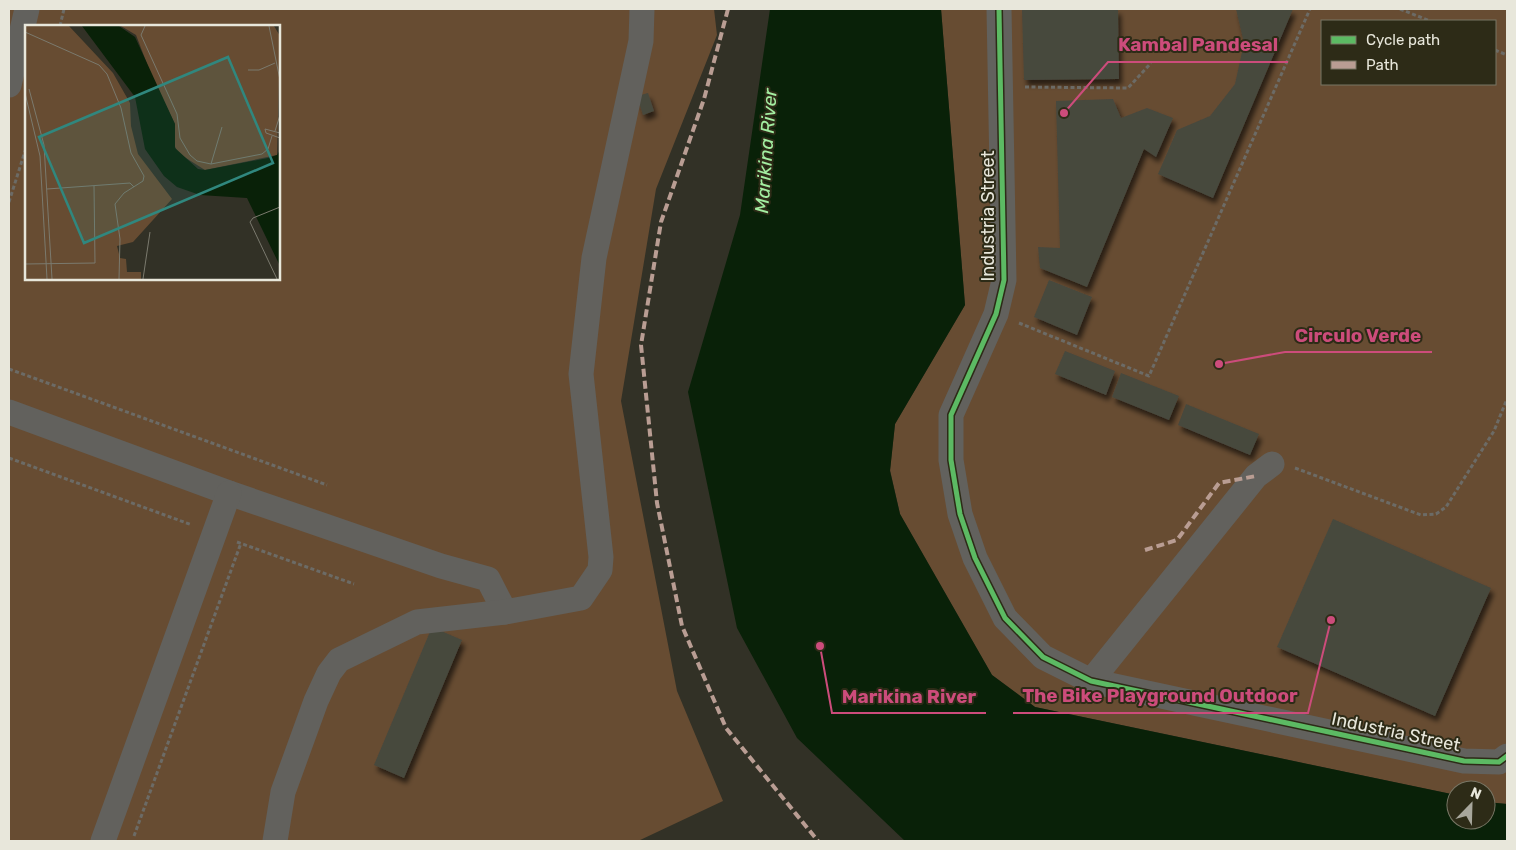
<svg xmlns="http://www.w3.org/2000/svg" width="1516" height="850" viewBox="0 0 1516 850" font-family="Rubik,sans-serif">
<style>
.green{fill:#674c32;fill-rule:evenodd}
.water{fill:#092108}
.building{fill:#47483e;filter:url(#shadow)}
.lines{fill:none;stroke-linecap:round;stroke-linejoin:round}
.path{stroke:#6c6b66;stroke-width:3;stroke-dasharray:4 2.5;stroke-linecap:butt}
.minor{stroke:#62615d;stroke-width:25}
.quiet{stroke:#b99d93;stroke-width:4;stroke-dasharray:8 4;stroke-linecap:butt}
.cycleway-casing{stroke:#2d2b17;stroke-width:8}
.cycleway{stroke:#5cba63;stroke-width:5}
.labels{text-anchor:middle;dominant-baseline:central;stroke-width:4;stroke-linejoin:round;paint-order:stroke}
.street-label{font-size:18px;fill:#e8e7db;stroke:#2d2b17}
.water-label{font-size:19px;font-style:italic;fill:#a3eea1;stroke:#2d2b17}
.inset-road{fill:none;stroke:#7b7a6e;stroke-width:1}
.view{fill:#30877e;fill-opacity:0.15;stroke:#30877e;stroke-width:2.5}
.inset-edge{fill:none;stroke:#e8e7db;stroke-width:2.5}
.leader{fill:none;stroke:#cc4c7b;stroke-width:2}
.callout-dot{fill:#cc4c7b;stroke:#2d2b17;stroke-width:2}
.callout-label{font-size:19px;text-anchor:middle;font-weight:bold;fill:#cc4c7b;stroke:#2d2b17;stroke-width:4;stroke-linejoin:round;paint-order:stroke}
</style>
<defs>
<filter id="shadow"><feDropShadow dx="3" dy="5.5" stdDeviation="2.5" flood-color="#0009"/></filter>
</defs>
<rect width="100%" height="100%" fill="#323126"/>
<g class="green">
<path d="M9 9H714L717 35 656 189 621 401 677 691 723 801 638 841H9ZM26 26H279V279H26Z"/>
<path d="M941 9H1507V804L1486 802V790H1456V795L1035 707 992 675 900 514 890 470 895 424 965 305ZM1322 21H1495V84H1322Z"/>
</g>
<polygon class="water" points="770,9 941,9 965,305 895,424 890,471 900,514 992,675 1035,707 1456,795 1456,820 1486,820 1486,802 1507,804 1507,841 905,841 797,738 737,628 688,392 740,215"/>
<g class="building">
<polygon points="1022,9 1118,9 1119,79 1024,80"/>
<polygon points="1236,9 1293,9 1213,198 1158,174 1177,130 1210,116 1235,84 1244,43"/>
<polygon points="648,93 654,111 643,115 637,96"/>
<polygon points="1113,99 1121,118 1147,108 1173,118 1156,157 1144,149 1087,287 1040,268 1038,247 1060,248 1056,101"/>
<polygon points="1049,280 1092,297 1077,335 1034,317"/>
<polygon points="1065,351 1115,371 1106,395 1055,374"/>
<polygon points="1121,373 1179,396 1169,420 1112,397"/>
<polygon points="1186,404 1259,434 1250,455 1178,425"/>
<polygon points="1333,519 1491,588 1435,716 1277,647"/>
<polygon points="432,627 462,640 404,778 374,765"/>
</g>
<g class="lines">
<g class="path">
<polyline points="1400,9 1430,21"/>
<polyline points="60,26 64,9"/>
<polyline points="1495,50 1507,55"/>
<polyline points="1025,87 1128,88 1151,63"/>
<polyline points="9,202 26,148"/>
<polyline points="1019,323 1149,376 1310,9"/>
<polyline points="9,369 327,485"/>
<polyline points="9,458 192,525"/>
<polyline points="1295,468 1421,515 1436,514 1446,507 1494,431 1507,399"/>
<polyline points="237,542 354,584"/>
<polyline points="134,836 241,543"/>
</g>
<g class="minor">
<polyline points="999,9 1004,280 996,314 951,415 951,460 960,514 975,558 1005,618 1043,657 1091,681 1464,761 1499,762 1507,756"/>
<polyline points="9,85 27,9"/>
<polyline points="9,412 229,493 441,566 488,579 505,612"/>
<polyline points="1091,681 1256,476 1272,464"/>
<polyline points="103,841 229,493"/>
<polyline points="275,841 283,792 316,701 329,673 339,660 417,622 505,612 581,598 600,570 601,557 581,374 594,258 641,41 642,9"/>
</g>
<g class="quiet">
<polyline points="728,9 704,99 661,222 641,345 657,503 682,626 726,728 818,841"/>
<polyline points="1145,550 1177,540 1219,483 1256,476"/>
</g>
<g class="cycleway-casing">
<polyline id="cycleway" points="999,9 1004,280 996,314 951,415 951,460 960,514 975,558 1005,618 1043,657 1091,681 1464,761 1499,762 1507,756"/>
</g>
<use href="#cycleway" class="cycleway"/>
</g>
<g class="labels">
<g class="street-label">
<text transform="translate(988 216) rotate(-90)">Industria Street</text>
<text transform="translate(1396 732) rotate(12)">Industria Street</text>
</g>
<g class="water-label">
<text transform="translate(766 151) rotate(-86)">Marikina River</text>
</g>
</g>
<g transform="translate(25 25)">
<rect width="255" height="255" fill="#323126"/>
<path d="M0 1H44L88 48 105 78 106 101 113 129 147 174 108 217 92 221 95 233 101 234 102 247H116V254H0ZM96 1H249L255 11 252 130 180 145 153 128 148 117 150 99 129 57 111 10Z" fill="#674c32"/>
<path d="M57 1H94L110 12 150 99V123L173 144 180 145 243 133 252 130 255 125V241L222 173 175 170 152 162 139 151 120 124 110 72Z" fill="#092108"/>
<path class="inset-road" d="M120 1 116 10 152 89 155 113 165 130 172 136 186 139 237 129 243 124 247 111M244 1 255 55M0 7 74 40 82 49 96 83 106 128 119 151 118 156 99 168 90 179 95 214 94 254M223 45H234L250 38M4 64 19 120 27 254M0 68 15 131 22 254M250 106 255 90M255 108 240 104 241 108 255 113M186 139 197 102M22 164 105 158 109 162M0 239 70 238 69 161M118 254 125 207M252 254 225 197 228 193 255 182"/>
<path class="view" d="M203 32 248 138 59 218 14 112Z"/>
<rect width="255" height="255" class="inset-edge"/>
</g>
<path class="leader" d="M1064 113L1108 62H1288M1219 364L1285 352H1432M1331 620L1308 713H1013M820 646L832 713H986"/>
<g class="callout-dot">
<circle cx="1064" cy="113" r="5"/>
<circle cx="1219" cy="364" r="5"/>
<circle cx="1331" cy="620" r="5"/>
<circle cx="820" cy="646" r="5"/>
</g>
<g class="callout-label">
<text x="1198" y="51">Kambal Pandesal</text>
<text x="1358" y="342">Circulo Verde</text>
<text x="1160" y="702">The Bike Playground Outdoor</text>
<text x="909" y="703">Marikina River</text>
</g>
<rect width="1516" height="850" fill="none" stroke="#e8e7db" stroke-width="20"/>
<rect x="1321" y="20" width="175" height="65" fill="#2d2b17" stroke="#787665"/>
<rect x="1331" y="36" width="25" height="8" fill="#5cba63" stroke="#787665"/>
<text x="1366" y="45" font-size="15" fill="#e8e7db">Cycle path</text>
<rect x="1331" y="61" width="25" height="8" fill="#b99d93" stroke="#787665"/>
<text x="1366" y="70" font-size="15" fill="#e8e7db">Path</text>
<g transform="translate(1471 805) rotate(23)"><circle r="24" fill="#2d2b17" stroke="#787665"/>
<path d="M0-4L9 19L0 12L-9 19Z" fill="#a8a79c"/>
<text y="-8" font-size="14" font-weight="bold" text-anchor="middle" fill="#e8e7db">N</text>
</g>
</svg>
